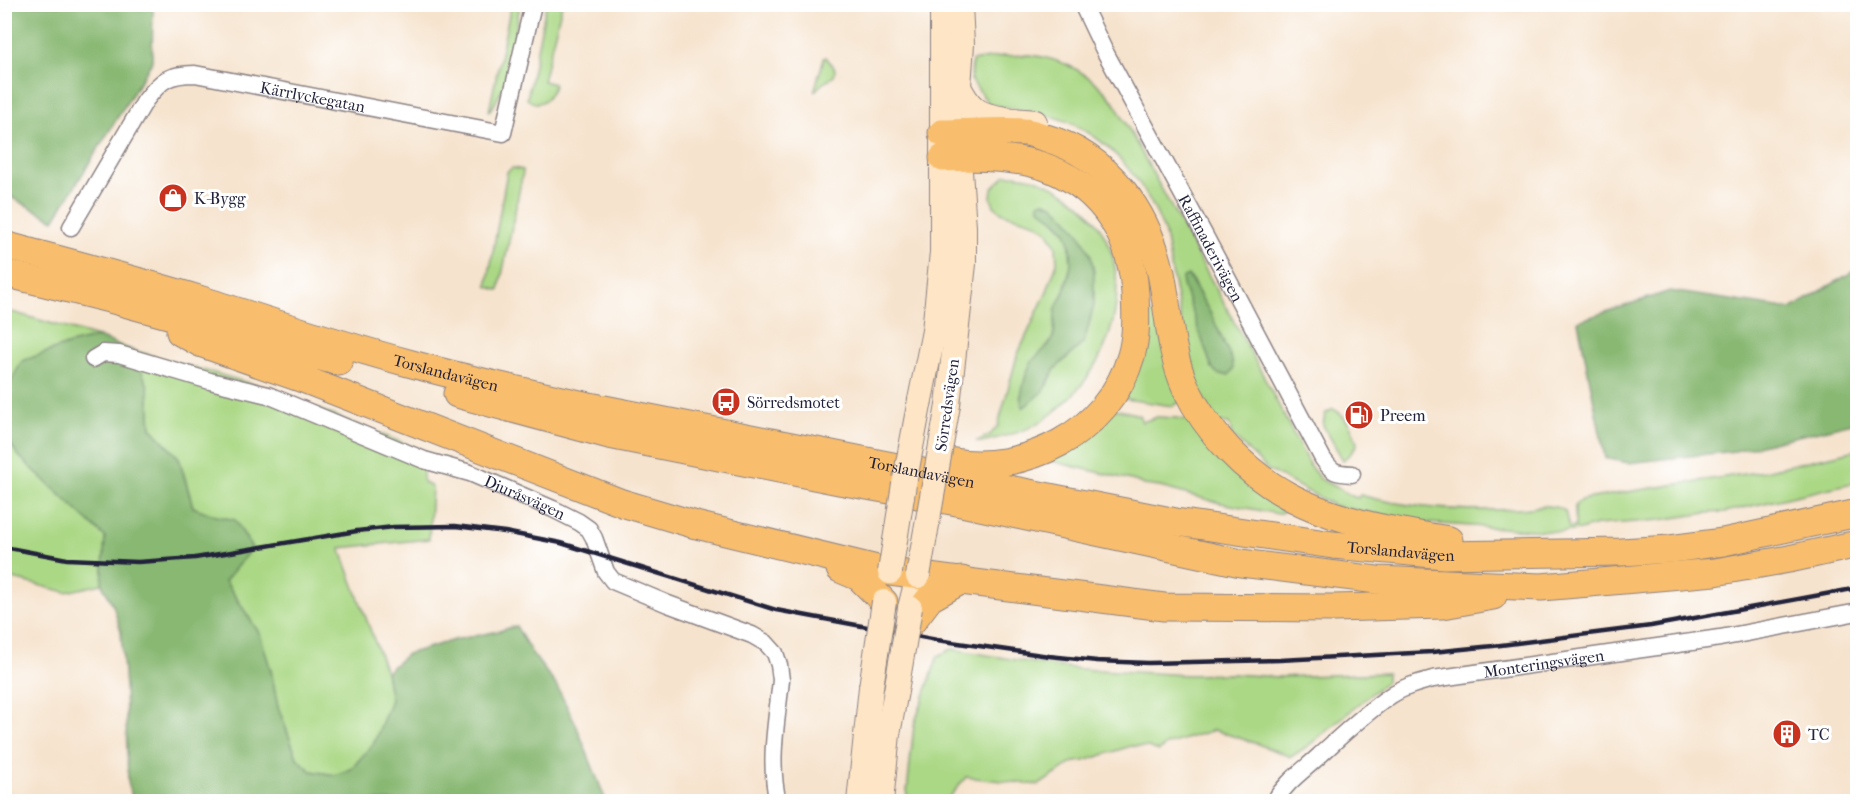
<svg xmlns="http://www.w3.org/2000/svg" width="1862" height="806" viewBox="0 0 1862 806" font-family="'IM FELL French Canon',serif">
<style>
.green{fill:#abd885;stroke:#667d60;stroke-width:1.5;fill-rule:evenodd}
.forest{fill:#88b872;stroke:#556d56;stroke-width:1.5}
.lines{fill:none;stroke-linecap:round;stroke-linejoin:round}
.street-casing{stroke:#8c8284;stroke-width:19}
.secondary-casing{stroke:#8c8284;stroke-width:26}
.primary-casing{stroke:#8c8284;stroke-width:29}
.street{stroke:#fff;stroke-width:16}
.secondary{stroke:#fde5c5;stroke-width:24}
.primary{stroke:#f9be6d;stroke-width:27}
.rail{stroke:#22223b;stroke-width:4.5}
.secondary-bridge-casing{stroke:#8c8284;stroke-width:26;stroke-linecap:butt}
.secondary-bridge{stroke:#fde5c5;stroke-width:24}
.labels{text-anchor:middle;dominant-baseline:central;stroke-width:6;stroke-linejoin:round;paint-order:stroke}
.street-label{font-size:16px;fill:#22223b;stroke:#fff}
.poi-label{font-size:16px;fill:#22223b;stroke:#fff;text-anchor:start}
</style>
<rect width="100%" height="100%" fill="#fff"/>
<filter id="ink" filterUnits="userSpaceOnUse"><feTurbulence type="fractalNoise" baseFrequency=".0167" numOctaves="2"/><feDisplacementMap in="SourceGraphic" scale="12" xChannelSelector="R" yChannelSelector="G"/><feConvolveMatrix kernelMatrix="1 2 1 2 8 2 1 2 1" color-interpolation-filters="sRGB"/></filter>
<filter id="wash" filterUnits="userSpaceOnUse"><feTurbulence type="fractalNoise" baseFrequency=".008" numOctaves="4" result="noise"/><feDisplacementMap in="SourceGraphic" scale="24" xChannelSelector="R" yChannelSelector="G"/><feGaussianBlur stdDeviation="1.35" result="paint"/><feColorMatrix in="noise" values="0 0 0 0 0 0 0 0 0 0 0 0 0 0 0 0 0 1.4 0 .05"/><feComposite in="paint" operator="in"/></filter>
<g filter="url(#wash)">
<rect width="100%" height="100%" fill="#f6e3cd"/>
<g class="green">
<path d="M511 5H520C514 34 510 89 489 111Z"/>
<path d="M546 5H562L543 81 555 84C549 97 542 110 527 99Z"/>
<path d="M1030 55C1065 59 1092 74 1114 102L1262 373 1310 466 1320 479 1354 497 1358 498 1360 495C1412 509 1467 512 1520 509 1535 508 1552 502 1565 511L1569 528 1575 527V505L1581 500 1633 491 1764 471 1857 450V482L1725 512 1706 513 1660 520 1597 525 1580 530 1562 532 1426 523 1335 506 1268 470 1231 434V428L1229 424 1218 423 1192 380 1165 234C1147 184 1110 135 1057 118 1035 111 1011 109 989 104L971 80 972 61 1003 56ZM1182 278H1191L1202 299 1212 368Z"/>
<polygon points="826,57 835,69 834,76 822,84 814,92 824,58"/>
<polygon points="512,168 523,170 523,172 499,290 497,290 487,286 507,172"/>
<path d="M1006 175C1029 174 1047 182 1066 194 1127 232 1129 312 1093 369 1082 387 1066 403 1049 416 1028 432 1006 436 981 442L977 441 990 435 998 426 1017 356 1047 291 1057 263 1056 246 1048 232 1036 223 1003 213 994 206 991 197 992 188ZM1053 205 1077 230 1091 256 1094 305 1084 342 1055 369 1047 386 1027 405 1020 398 1032 362 1048 346 1053 337 1057 306 1064 290 1071 265 1069 240 1066 232 1053 218 1039 208Z"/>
<polygon points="5,310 98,337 70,344 22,361 5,394"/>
<polygon points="1152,313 1155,314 1182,401 1173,406 1125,399 1148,316"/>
<polygon points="132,350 263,387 423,451 423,482 432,487 429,539 340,548 386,672 391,700 374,743 352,769 336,775 311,771 297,758 278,707 271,671 241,605 225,581 235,520 216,516 193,507 179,458 151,428 148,386"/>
<polygon points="1112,409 1120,410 1139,415 1142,422 1157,417 1176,418 1194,421 1283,512 1278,514 1216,502 1160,487 1144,485 1135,481 1051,461"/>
<path d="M1333 409C1346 415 1354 430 1357 444L1352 452 1343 460 1323 425 1325 414Z"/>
<polygon points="4,436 19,456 106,537 102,584 66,592 5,577"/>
<polygon points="952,649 1039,664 1079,669 1187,675 1232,674 1278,677 1387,673 1387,681 1308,746 1291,757 1255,743 1214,730 1166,745 1159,751 1148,747 1131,746 1084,761 1074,762 1039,785 966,777 946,801 906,801 914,725 938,656"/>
</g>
<g class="forest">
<polygon points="4,5 153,5 152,62 54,220 5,194"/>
<path d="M1043 201 1053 205 1062 213 1077 230 1085 243 1091 256 1094 272V305L1084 342 1055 369 1043 391 1023 408C1017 400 1027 368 1033 360 1039 353 1048 348 1052 340 1057 330 1053 318 1056 308 1058 302 1062 297 1064 291 1071 274 1075 249 1066 232 1060 222 1048 215 1039 208V203Z"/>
<polygon points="1857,269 1857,422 1735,451 1628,463 1605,458 1578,321 1670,291 1791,309"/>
<polygon points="1188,275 1211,314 1232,360 1233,369 1229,375 1219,375 1212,368 1183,285 1182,278"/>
<polygon points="98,337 132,350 148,386 151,428 179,458 193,507 216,516 235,520 252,548 225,581 260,634 271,671 278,707 297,758 311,771 335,775 351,769 374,743 391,700 386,672 407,654 454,640 499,631 516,626 531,652 556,685 575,722 606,801 133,801 128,782 125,688 121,631 113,605 102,584 105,537 19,456 5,436 4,394 22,361 70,344"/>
</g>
</g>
<g filter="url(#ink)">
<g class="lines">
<g class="street-casing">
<g id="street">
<path id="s1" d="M1082 4 1104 50 1205 236 1323 459C1333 473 1335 473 1352 474"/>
<path id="s2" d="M71 227 145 101C161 80 168 74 195 74L503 133 533 4"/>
<path id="s3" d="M93 359 103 353 119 354 210 381 268 395 424 460 470 473 553 509 579 522 589 529 594 538 606 572 613 581 668 604 752 635 766 643 775 653 779 665 781 680C777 720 768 762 778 802"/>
<path id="s4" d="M1274 802C1286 782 1303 771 1319 756 1342 735 1365 713 1390 696 1403 687 1418 683 1433 679L1720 638 1858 612"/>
</g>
</g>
<g class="secondary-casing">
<g id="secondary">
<path d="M959 87C963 94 967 102 973 107 985 120 1018 120 1035 122"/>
<polyline points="920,400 934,331 942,252 942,4"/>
<polyline points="948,405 964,264 964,227 959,157 959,87 962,44 960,4"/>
<polyline points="910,608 918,576"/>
<polyline points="859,802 871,687"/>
<polyline points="881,802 888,734 896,691"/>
</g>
</g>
<g class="primary-casing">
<g id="primary">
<path d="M942 133C968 133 999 130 1024 132 1031 132 1039 136 1046 138 1108 156 1147 211 1161 273 1169 311 1169 351 1186 388 1206 431 1245 472 1287 495 1336 522 1394 531 1449 540"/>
<path d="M943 158C978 156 1018 156 1051 169 1104 191 1132 238 1135 293 1136 315 1137 335 1131 356 1109 433 1023 476 948 461"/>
<path id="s5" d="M4 245C71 263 137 280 202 300 272 322 341 345 412 364 470 380 530 393 589 406L1176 522 1333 545 1444 555 1621 552 1670 549 1723 542 1858 513"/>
<polyline points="4,273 117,301 339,362"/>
<polyline points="180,332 200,343 303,379 622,503 696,525 890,572 1164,607 1334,608 1443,605 1493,596"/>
<polyline points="457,394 609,435 839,481 957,502 1241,563 1377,580 1541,587 1589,583 1715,572 1789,559 1858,544"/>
<polyline points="840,569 859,577 884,602"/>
<polyline points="907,628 930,598 962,580"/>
</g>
</g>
<use href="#street" class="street"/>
<use href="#secondary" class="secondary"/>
<use href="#primary" class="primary"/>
<polyline class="rail" points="4,547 67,559 138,562 195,558 357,531 394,527 455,526 505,532 561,543 776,610 937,640 1049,656 1097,661 1148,663 1280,660 1432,652 1493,646 1651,626 1858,588"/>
<g class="secondary-bridge-casing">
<g id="secondary-bridge">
<polyline points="905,479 920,400"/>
<polyline points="890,572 904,484"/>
<polyline points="918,576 948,405"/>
<polyline points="871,687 884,602"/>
<polyline points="896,691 910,608"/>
</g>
</g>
<use href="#secondary-bridge" class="secondary-bridge"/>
</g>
</g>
<defs>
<g id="shop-disc" transform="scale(1.5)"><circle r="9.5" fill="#c8321e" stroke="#fff"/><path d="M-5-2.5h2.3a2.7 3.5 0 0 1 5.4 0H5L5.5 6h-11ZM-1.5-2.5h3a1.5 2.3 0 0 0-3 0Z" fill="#fff"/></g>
<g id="bus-disc" transform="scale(1.5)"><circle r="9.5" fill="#c8321e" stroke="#fff"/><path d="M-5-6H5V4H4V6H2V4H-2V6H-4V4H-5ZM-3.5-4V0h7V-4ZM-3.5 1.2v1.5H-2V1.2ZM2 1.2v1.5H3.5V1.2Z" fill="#fff"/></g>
<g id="fuel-disc" transform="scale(1.5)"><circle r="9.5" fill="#c8321e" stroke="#fff"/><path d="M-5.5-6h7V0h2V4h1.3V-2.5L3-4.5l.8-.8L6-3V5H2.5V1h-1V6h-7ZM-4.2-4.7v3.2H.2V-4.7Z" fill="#fff"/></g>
<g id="building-disc" transform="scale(1.5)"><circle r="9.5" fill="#c8321e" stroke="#fff"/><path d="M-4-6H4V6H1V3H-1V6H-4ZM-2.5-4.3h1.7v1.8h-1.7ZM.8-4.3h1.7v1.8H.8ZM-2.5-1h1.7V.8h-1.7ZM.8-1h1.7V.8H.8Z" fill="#fff"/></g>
</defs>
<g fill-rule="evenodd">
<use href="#shop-disc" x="173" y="198"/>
<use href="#bus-disc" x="726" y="402"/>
<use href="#fuel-disc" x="1359" y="415"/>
<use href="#building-disc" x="1787" y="734"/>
</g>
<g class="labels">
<g class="street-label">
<text stroke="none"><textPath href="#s2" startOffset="326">Kärrlyckegatan</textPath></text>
<text stroke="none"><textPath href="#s1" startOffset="276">Raffinaderivägen</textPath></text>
<text stroke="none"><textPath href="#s5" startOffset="460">Torslandavägen</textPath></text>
<text transform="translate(947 405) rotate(-82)">Sörredsvägen</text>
<text stroke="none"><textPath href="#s5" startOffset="946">Torslandavägen</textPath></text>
<text stroke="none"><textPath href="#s3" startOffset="459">Djuråsvägen</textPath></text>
<text stroke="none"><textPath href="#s5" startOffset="1432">Torslandavägen</textPath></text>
<text stroke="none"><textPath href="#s4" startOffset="316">Monteringsvägen</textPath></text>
</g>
<g class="poi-label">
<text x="194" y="198">K-Bygg</text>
<text x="747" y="402">Sörredsmotet</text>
<text x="1380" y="415">Preem</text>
<text x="1808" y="734">TC</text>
</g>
</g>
<rect width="1862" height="806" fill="none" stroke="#fff" stroke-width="24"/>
</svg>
